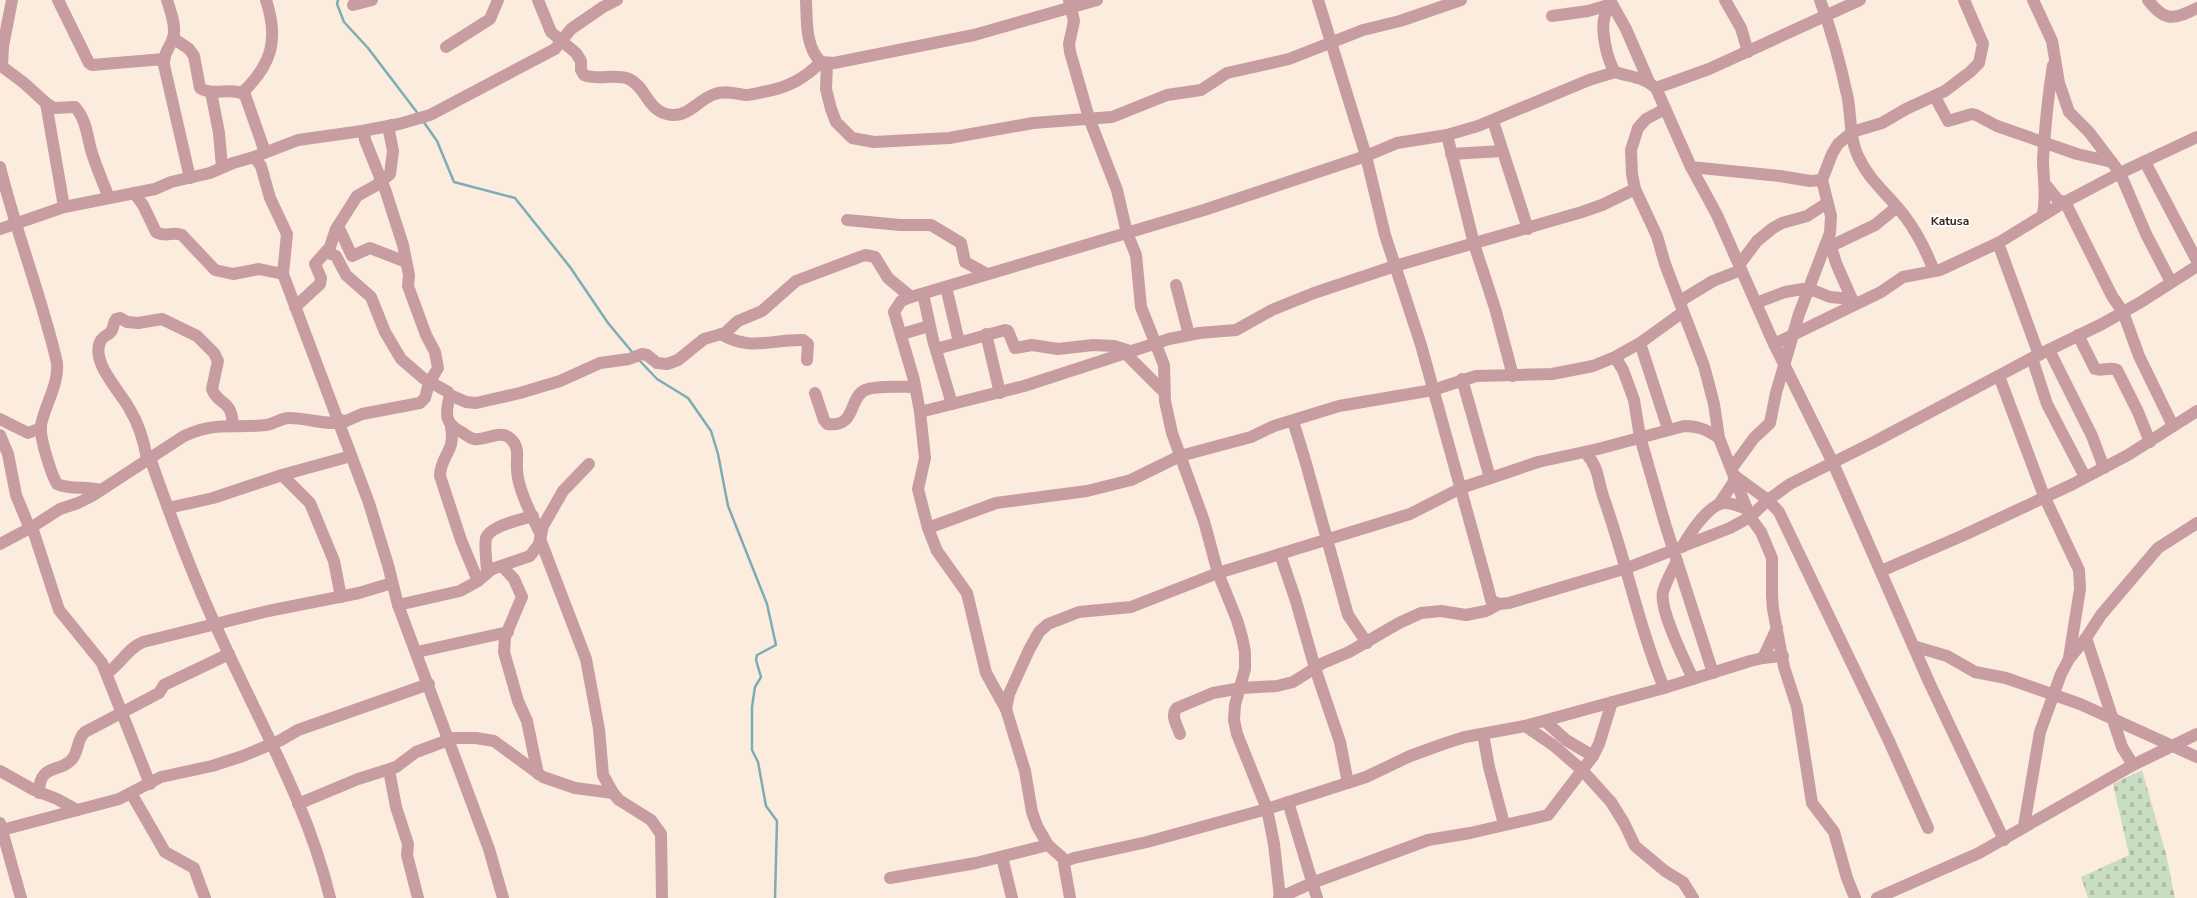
<svg xmlns="http://www.w3.org/2000/svg" width="2197" height="898" viewBox="0 0 2197 898" font-family="'Nunito Sans',sans-serif">
<style>
.cemetery{fill:url(#cemetery-stones)}
.lines{fill:none;stroke-linecap:round;stroke-linejoin:round}
.stream{stroke:#7cadb5;stroke-width:2.5}
.minor{stroke:#c89da2;stroke-width:12}
.labels{text-anchor:middle;dominant-baseline:central;stroke-width:3.5;stroke-linejoin:round;paint-order:stroke}
.quarter-label{font-size:12px;font-weight:bold;fill:#33281e;stroke:#fff}
</style>
<defs>
<pattern id="cemetery-stones" width="16" height="16" patternUnits="userSpaceOnUse"><rect width="16" height="16" fill="#c9ddc2"/><path d="M2 7V4a2 2 0 0 1 4 0v3zM10 15v-3a2 2 0 0 1 4 0v3z" fill="#adbea6"/></pattern>
</defs>
<rect width="100%" height="100%" fill="#fbecde"/>
<polygon class="cemetery" points="2142,770 2166,854 2175,898 2088,898 2081,877 2129,855 2113,784"/>
<g class="lines">
<g class="stream">
<polyline points="338,0 337,4 344,22 368,48 419,115"/>
<polyline points="423,121 437,141 454,182 515,198 570,267 608,323 633,353"/>
<polyline points="639,360 657,379 688,398 711,431 718,454 728,506 767,604 776,645 757,655 756,660 761,677 755,687 752,707 752,750 758,762 766,806 777,821 775,898"/>
</g>
<g class="minor">
<polyline points="58,0 89,63 92,65 164,59"/>
<path d="M167 0C170 10 177 27 173 38 170 48 163 53 164 65L190 178"/>
<path d="M538 0 551 32 576 53 581 61V70L584 75C598 81 616 73 629 79 647 87 647 113 672 115 690 116 700 98 715 94 726 90 735 94 745 95 751 95 758 93 763 92 787 88 804 79 821 62"/>
<path d="M806 0C807 20 805 47 821 62L834 63 974 35 1097 0"/>
<polyline points="1069,0 1074,21 1069,44 1070,52 1089,118 1117,190 1127,233 1136,255 1141,307 1164,365 1165,401 1172,433 1204,521 1218,573 1237,620 1242,637 1245,652 1245,669 1235,705 1234,720 1237,734 1267,809 1274,844 1280,898"/>
<polyline points="1318,0 1366,156 1385,235 1421,345 1487,584 1491,600 1499,604 1509,603 1627,568 1730,528 1750,517 1768,500 1790,484 1872,443 2032,358 2102,324 2141,302 2197,266"/>
<path d="M1609 0 1612 4C1609 8 1606 12 1605 15 1600 29 1607 60 1615 72 1630 77 1644 77 1656 88L1691 167 1717 215 1774 344 1833 463 1929 682 2004 840"/>
<polyline points="1725,0 1741,28 1748,52"/>
<path d="M1820 0C1832 32 1841 66 1848 99 1851 118 1850 139 1858 156 1869 181 1890 196 1906 218 1918 234 1927 253 1934 271"/>
<polyline points="2033,0 2052,41 2059,83 2069,112 2089,132 2120,173 2146,234 2171,282"/>
<path d="M2148 0C2165 22 2173 20 2197 8"/>
<polyline points="353,5 372,0"/>
<polyline points="1552,16 1588,11 1612,4 1626,29 1649,82"/>
<path d="M173 38 189 49 194 56 200 88C214 97 232 86 245 95L265 152"/>
<polyline points="446,47 490,19 498,0"/>
<polyline points="827,63 826,89 831,109 836,122 852,138 874,142 949,138 1033,123 1112,117 1167,95 1201,90 1227,73 1289,59 1363,30 1400,21 1461,0"/>
<path d="M0 65 24 83 46 103 54 108 75 107C86 119 87 135 91 150 96 167 103 182 109 198"/>
<polyline points="2,66 3,46 12,0"/>
<polyline points="1656,88 1709,69 1860,0"/>
<polyline points="211,92 219,133 222,167"/>
<path d="M242 93C272 64 279 40 266 0"/>
<polyline points="1935,97 1948,121 1972,114 1976,115 1997,126 2077,154 2112,162"/>
<polyline points="46,103 64,207"/>
<polyline points="1665,109 1646,119 1638,128 1631,150 1632,174 1635,189 1657,236 1665,264 1704,366 1714,404 1719,438 1750,517 1761,532 1772,558 1772,596 1773,609 1784,667 1797,707 1812,803 1834,832 1847,878 1855,898"/>
<polyline points="1493,121 1528,229"/>
<polyline points="1447,135 1474,244 1495,308 1513,376"/>
<polyline points="1451,154 1502,151"/>
<polyline points="254,157 261,166 270,198 287,234 283,274 369,503 388,565 398,605 489,849 503,898"/>
<polyline points="2145,162 2197,261"/>
<path d="M0 167C16 233 42 297 57 363 59 385 45 404 41 425 39 436 51 474 57 484 70 490 86 486 100 490"/>
<polyline points="1691,167 1780,176 1810,181 1822,180"/>
<polyline points="2045,184 2058,200 2065,202 2112,296 2123,312 2139,356 2173,426"/>
<path d="M134 193 143 205 156 232C166 238 173 231 182 235L215 270 233 274 259 269 283 274"/>
<path d="M2043 214C2047 195 2043 178 2043 159 2045 127 2048 96 2053 65"/>
<polyline points="847,220 900,225 931,225 961,243 965,262 987,274"/>
<polyline points="338,226 352,256 370,248 406,262"/>
<polyline points="0,229 64,207 155,189 171,182 210,173 233,163 254,157 298,140 362,131 399,124 430,115 555,49 571,29 603,7 617,0"/>
<polyline points="1829,240 1836,263 1854,304"/>
<polyline points="1998,243 2039,355"/>
<polyline points="1831,246 1875,225 1897,207"/>
<path d="M326 252 336 256 346 275 371 297 385 332 401 359 423 378 448 392 450 395C445 414 444 424 463 433 466 435 470 438 474 439 486 441 502 428 512 440 520 449 516 458 517 469 517 488 533 518 541 535"/>
<polyline points="1739,265 1757,241 1773,228 1782,223 1807,216 1827,203"/>
<polyline points="1176,285 1189,335"/>
<polyline points="946,287 959,342"/>
<polyline points="923,294 933,340 952,404"/>
<polyline points="1680,301 1713,281 1741,270"/>
<polyline points="1756,303 1785,292 1803,289 1815,291 1830,297 1852,299"/>
<polyline points="295,307 320,284 321,278 315,264 330,247 336,229 357,196 375,186 390,174 393,151 389,131 391,125"/>
<path d="M721 334C751 352 772 339 803 340L808 344 807 360"/>
<polyline points="902,334 929,326"/>
<polyline points="986,334 1000,393"/>
<path d="M2078 335 2095 369C2103 372 2110 366 2117 370L2138 412 2150 442"/>
<polyline points="1640,343 1668,429"/>
<polyline points="1774,344 1881,292 1903,277 1940,270 1998,243 2065,202 2120,173 2197,137"/>
<polyline points="936,349 1005,330 1008,331 1015,348 1032,345 1058,349 1093,345 1114,346 1130,351"/>
<polyline points="2049,350 2092,436 2104,468"/>
<polyline points="1125,353 1164,392"/>
<polyline points="1615,357 1623,370 1634,400 1640,437 1666,527 1713,673"/>
<polyline points="2032,358 2047,404 2085,477"/>
<polyline points="1999,376 2044,496 2079,570 2080,589 2069,658"/>
<polyline points="1462,379 1490,478"/>
<path d="M815 393 824 420 827 424C857 428 848 398 865 390 877 385 902 387 915 387"/>
<polyline points="450,395 466,402 476,403 520,393 560,381 600,363 629,359 642,354 647,355 657,363 667,364 678,360 704,339 725,333 738,321 762,311 796,281 865,255 875,257 888,278 911,297"/>
<polyline points="920,412 1024,386 1169,339 1199,333 1236,330 1272,310 1314,293 1395,266 1582,212 1602,205 1635,189"/>
<polyline points="0,419 28,433 41,428"/>
<polyline points="338,420 346,421 362,414 420,403 425,398 429,383 438,368 435,352 426,335 408,286 409,275 403,245 386,192 365,140 364,131"/>
<polyline points="1293,421 1305,460 1348,615 1367,643"/>
<path d="M451 427C456 452 440 456 440 476L461 540 478 581"/>
<polyline points="0,435 8,454 16,495 30,529"/>
<path d="M1585 452C1600 469 1597 479 1604 499 1626 561 1639 627 1664 688"/>
<path d="M150 458C171 518 193 578 220 635 259 722 308 805 330 898"/>
<path d="M147 459C144 441 139 424 129 408 120 391 89 361 101 340 104 335 110 335 112 330 114 326 113 323 116 319L120 318 127 322 138 323 162 319 197 336 214 353 218 361 212 389C219 407 231 397 233 425"/>
<polyline points="1732,468 1754,438 1770,423 1776,393 1799,314 1830,233 1831,216 1822,180 1832,154 1838,144 1852,132 1882,123 1906,109 1945,91 1970,72 1979,63 1983,44 1964,0"/>
<polyline points="282,475 310,503 334,561 341,597"/>
<polyline points="1719,504 1733,483 1735,476 1768,500 1779,512 1889,741 1928,828"/>
<polyline points="168,508 213,498 282,475 351,456"/>
<polyline points="32,527 59,610 102,663 150,784"/>
<polyline points="928,528 996,503 1087,491 1131,480 1180,456 1251,437 1274,426 1339,406 1433,390 1476,376 1552,374 1593,366 1615,357 1640,343 1683,312"/>
<polyline points="540,539 586,659 599,729 603,775 613,793 619,800 651,820 661,834 662,898"/>
<path d="M0 544 32 527 60 509 78 503 92 496 184 436C217 421 233 429 266 425 274 424 281 418 289 418 306 418 321 424 339 423"/>
<path d="M1682 547C1689 535 1709 503 1725 503 1733 503 1740 507 1747 509"/>
<polyline points="1280,554 1296,601 1315,668 1340,742 1348,783"/>
<path d="M1677 561C1672 571 1666 581 1663 592 1659 610 1685 661 1693 679"/>
<polyline points="502,566 514,579 522,597 505,637 504,652 518,701 527,721 538,774"/>
<polyline points="1881,571 1964,535 2071,485 2128,455 2197,411"/>
<path d="M487 573C487 562 484 548 486 538 490 526 522 519 533 516"/>
<polyline points="398,605 460,591 478,581 492,569 530,556 539,544 543,526 563,491 589,464"/>
<polyline points="2086,638 2122,747 2133,765"/>
<polyline points="1913,646 1947,656 1975,672 2006,678 2080,704 2197,757"/>
<polyline points="417,652 508,632"/>
<polyline points="1763,658 1777,628"/>
<path d="M107 673C121 664 128 648 143 642L268 611 359 593 392 583"/>
<polyline points="1006,709 986,673 967,593 937,551 928,528 918,489 925,458 920,412 914,380 894,312 901,301 911,297 1204,210 1366,156 1397,143 1447,135 1478,126 1589,80 1615,72"/>
<polyline points="1545,721 1566,740 1593,756"/>
<polyline points="1525,726 1553,745 1582,770 1611,802 1624,823 1635,846 1665,871 1683,882 1693,898"/>
<path d="M1180 734C1177 725 1170 715 1177 708L1213 693 1241 688 1277 686 1293 682 1323 663 1349 652 1399 623 1421 613 1441 611 1466 615 1486 611 1499 604"/>
<polyline points="1483,734 1489,767 1504,824"/>
<polyline points="389,770 396,807 408,844 407,855 418,898"/>
<polyline points="0,771 34,790 57,799 77,810"/>
<path d="M39 793C39 762 61 774 73 758 79 749 77 739 85 732L159 693 164 685 229 654"/>
<polyline points="131,793 165,852 194,868 205,898"/>
<polyline points="1288,802 1317,898"/>
<polyline points="298,804 358,779 396,767 416,752 454,738 476,738 494,741 543,777 575,788 613,793"/>
<polyline points="0,823 21,898"/>
<polyline points="2024,826 2040,732 2061,674 2069,659 2086,638 2101,615 2158,548 2197,523"/>
<polyline points="2,830 119,799 161,777 212,766 243,756 281,740 298,730 429,684"/>
<polyline points="1002,857 1012,898"/>
<path d="M1066 861 1048 845 1037 826 1032 812 1025 771 1006 709 1009 694 1029 650 1039 632 1048 624 1079 612 1131 607 1218 573 1410 514 1461 488 1538 462 1598 449 1684 426C1699 426 1707 430 1719 438"/>
<polyline points="890,878 976,863 1048,845"/>
<polyline points="1070,898 1064,864 1066,861 1074,858 1147,842 1267,809 1366,777 1410,756 1446,743 1465,737 1525,726 1664,688 1750,661 1763,658 1783,656"/>
<polyline points="1279,898 1312,883 1428,840 1470,833 1548,815 1593,756 1599,744 1612,702"/>
<polyline points="1877,898 1979,853 2133,765 2197,734"/>
</g>
</g>
<g class="labels">
<g class="quarter-label">
<text x="1950" y="221">Katusa</text>
</g>
</g>
</svg>
